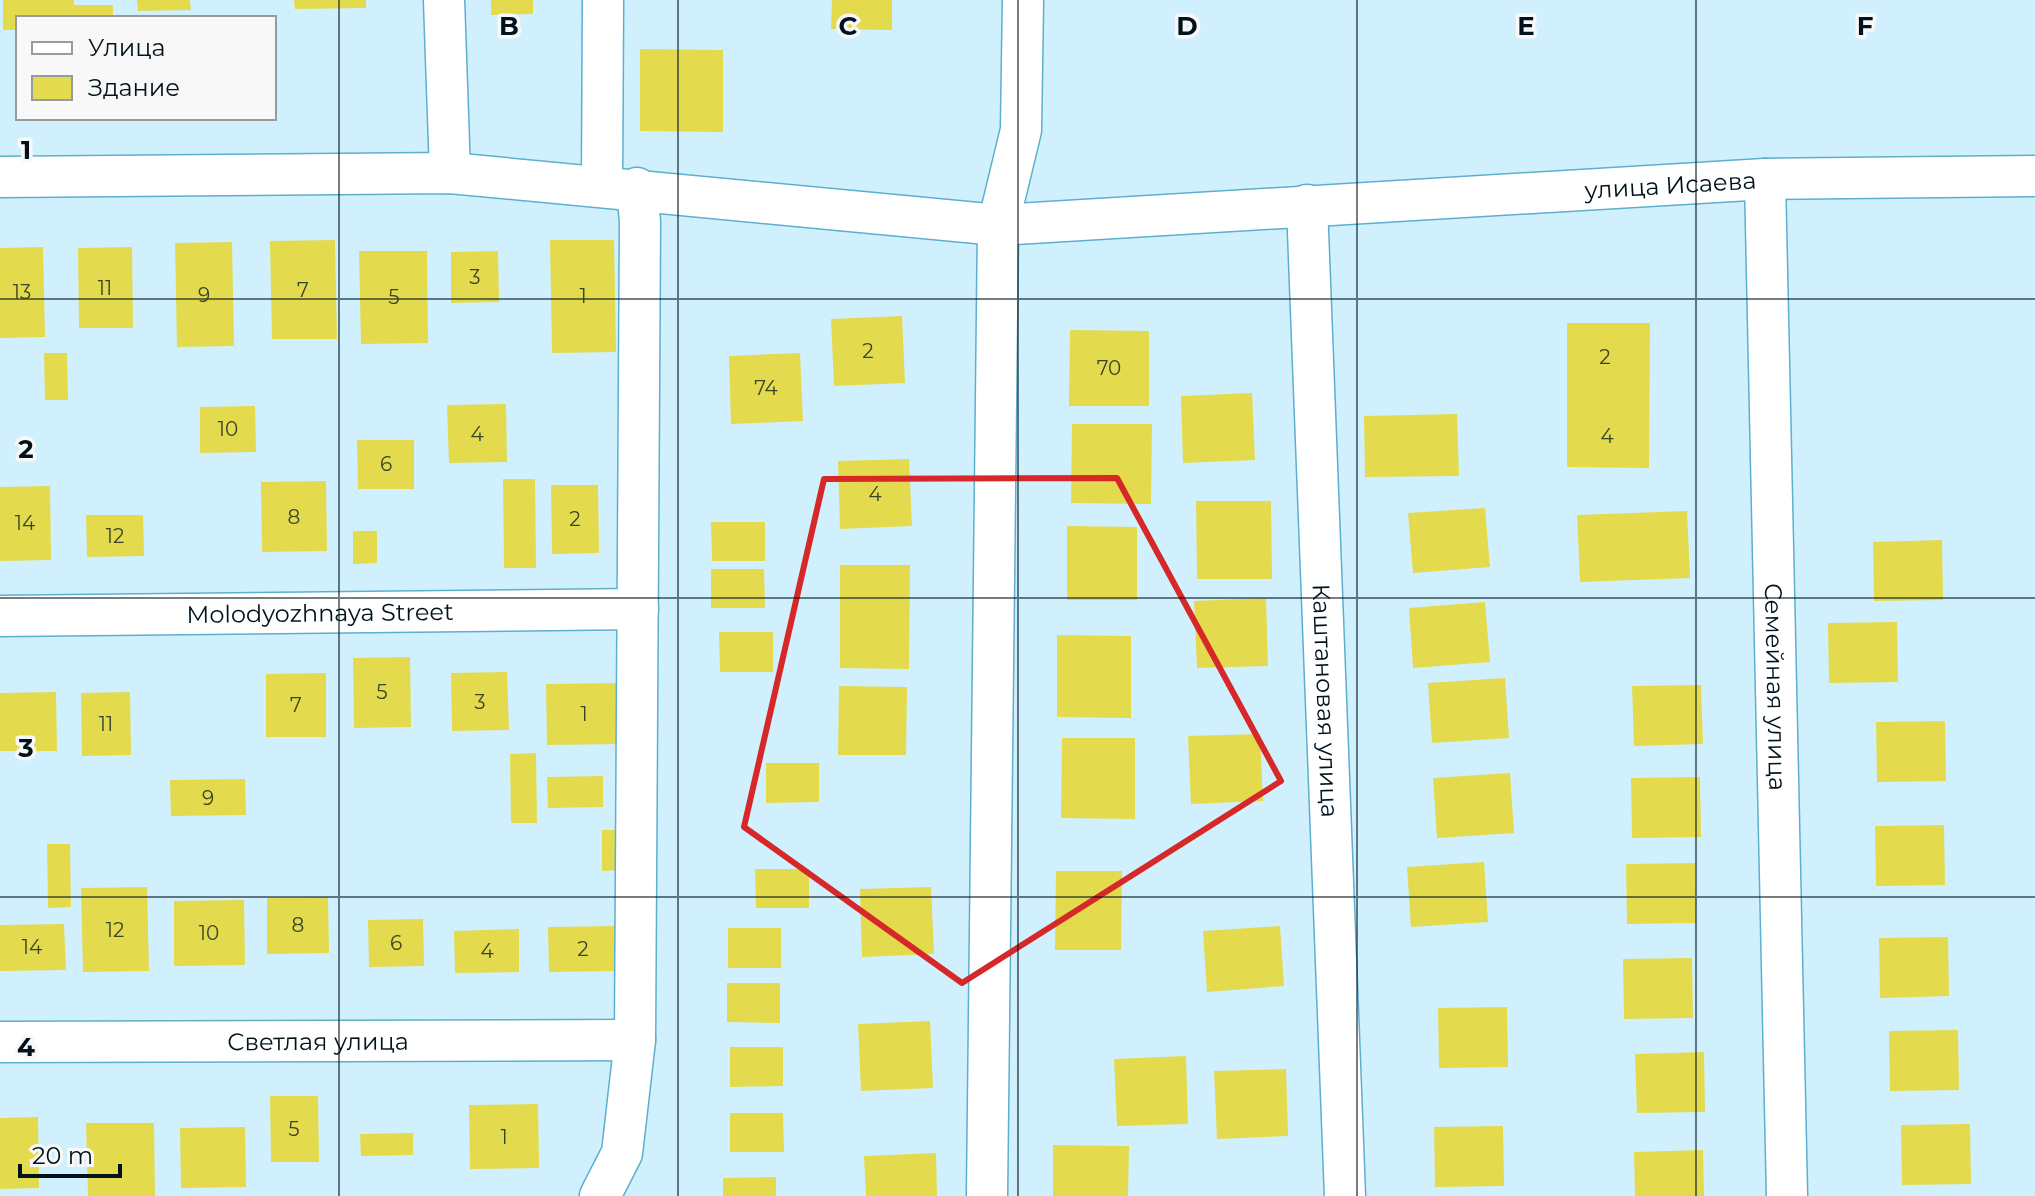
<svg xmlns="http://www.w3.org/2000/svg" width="2035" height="1196" viewBox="0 0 2035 1196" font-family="Montserrat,sans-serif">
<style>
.building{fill:#e3da4e}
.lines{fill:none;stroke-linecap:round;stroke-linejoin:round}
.street-casing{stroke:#5dafcf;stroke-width:43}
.street{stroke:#fff;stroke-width:40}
.marked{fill:none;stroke:#d62828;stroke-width:6;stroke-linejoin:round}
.grid{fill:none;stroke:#00131c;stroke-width:2;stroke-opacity:0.55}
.labels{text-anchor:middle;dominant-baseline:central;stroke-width:7;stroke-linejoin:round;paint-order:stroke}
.number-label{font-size:20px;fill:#394528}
.street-label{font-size:24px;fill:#00131c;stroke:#f8f8f8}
.grid-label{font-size:26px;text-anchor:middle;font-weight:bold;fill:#00131c;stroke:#f8f8f8;stroke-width:7;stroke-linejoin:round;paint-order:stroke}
</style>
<rect width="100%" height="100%" fill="#d1f0fe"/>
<g class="building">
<polygon points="3,0 74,0 74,5 113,5 113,18 18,18 18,30 3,30"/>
<polygon points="137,0 190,0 191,10 138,11"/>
<polygon points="294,0 366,0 366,8 295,9"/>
<polygon points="491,0 533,0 533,14 491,15"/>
<polygon points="832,0 892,0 892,30 831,29"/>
<polygon points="640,49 723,50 723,132 640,131"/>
<polygon points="335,240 337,339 272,339 270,241"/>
<polygon points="550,240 614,240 616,352 552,353"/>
<polygon points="232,242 234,346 177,347 175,243"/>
<polygon points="43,247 45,337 0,338 0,248"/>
<polygon points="132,247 133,328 79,328 78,248"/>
<polygon points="359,251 427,251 428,343 361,344"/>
<polygon points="498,251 499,302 451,303 451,252"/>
<polygon points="902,316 905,383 834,386 831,319"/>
<polygon points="1567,323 1650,323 1649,468 1567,467"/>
<polygon points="1070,330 1149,331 1149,406 1069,406"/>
<polygon points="44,353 67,353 68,400 45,400"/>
<polygon points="800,353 803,421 731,424 729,356"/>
<polygon points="1252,393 1255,460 1183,463 1181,396"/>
<polygon points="506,404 507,462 449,463 447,405"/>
<polygon points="255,406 256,452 200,453 200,407"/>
<polygon points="1457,414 1459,476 1365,477 1364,416"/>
<polygon points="1072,424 1152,424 1151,504 1071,503"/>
<polygon points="357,440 414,440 414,489 358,489"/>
<polygon points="909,459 912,526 840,529 838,461"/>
<polygon points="503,479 535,479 536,568 504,568"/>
<polygon points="326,481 327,551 262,552 261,482"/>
<polygon points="551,485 598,485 599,553 552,554"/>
<polygon points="50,486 51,560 0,561 0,487"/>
<polygon points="1196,501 1271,501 1272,579 1197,579"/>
<polygon points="1485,508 1490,567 1413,573 1408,513"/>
<polygon points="1687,511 1690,578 1580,582 1577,515"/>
<polygon points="86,515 143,515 144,556 87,557"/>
<polygon points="711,522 765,522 765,561 712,561"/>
<polygon points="1067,526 1137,527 1137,600 1067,600"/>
<polygon points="353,531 377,531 377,563 353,564"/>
<polygon points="1942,540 1943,600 1874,601 1873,542"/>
<polygon points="840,565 910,565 909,669 840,668"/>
<polygon points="711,569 764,569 765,608 711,608"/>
<polygon points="1266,598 1268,666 1197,668 1194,601"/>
<polygon points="1485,602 1490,662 1413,668 1409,608"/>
<polygon points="1897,622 1898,682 1829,683 1828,623"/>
<polygon points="719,632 773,632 773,672 720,672"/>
<polygon points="1057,635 1131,636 1131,718 1057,717"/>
<polygon points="410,657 411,727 354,728 353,658"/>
<polygon points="507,672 509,730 452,731 451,673"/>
<polygon points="326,673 326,737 266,737 266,674"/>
<polygon points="1505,678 1509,738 1432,743 1428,683"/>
<polygon points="621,683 622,744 547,745 546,684"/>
<polygon points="1701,685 1703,744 1634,746 1632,686"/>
<polygon points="839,686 907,687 906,755 838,755"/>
<polygon points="56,692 57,751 0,751 0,693"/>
<polygon points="130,692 131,755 82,756 81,693"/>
<polygon points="1945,721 1946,781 1877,782 1876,722"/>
<polygon points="1260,734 1263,801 1191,804 1188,736"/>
<polygon points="1062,738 1135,738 1135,819 1061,818"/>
<polygon points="536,753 537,823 511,823 510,754"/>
<polygon points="766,763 819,763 819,802 766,803"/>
<polygon points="1510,773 1514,833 1437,838 1433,778"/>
<polygon points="603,776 603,807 548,808 547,777"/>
<polygon points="1700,777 1701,837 1632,838 1631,778"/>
<polygon points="245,779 246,815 171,816 170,780"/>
<polygon points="1944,825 1945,885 1876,886 1875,826"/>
<polygon points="602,830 617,830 618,870 602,871"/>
<polygon points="47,844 70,844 71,907 48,908"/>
<polygon points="1484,862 1488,922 1411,927 1407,867"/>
<polygon points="1695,863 1696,923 1627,924 1626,864"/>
<polygon points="755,869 809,869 809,908 756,908"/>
<polygon points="1056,871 1122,871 1121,950 1055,950"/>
<polygon points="147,887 149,971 83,972 81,888"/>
<polygon points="931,887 934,954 862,957 860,889"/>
<polygon points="328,897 329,953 267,954 267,898"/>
<polygon points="244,900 245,965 174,966 174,901"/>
<polygon points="423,919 424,966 369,967 368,920"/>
<polygon points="64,924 66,970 0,971 0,925"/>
<polygon points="618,926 619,971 549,972 548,927"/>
<polygon points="1280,926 1284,986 1207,992 1203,931"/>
<rect x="728" y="928" width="53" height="40"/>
<polygon points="519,929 519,972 455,973 454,931"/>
<polygon points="1948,937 1949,996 1880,998 1879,938"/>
<polygon points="1692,958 1693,1018 1624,1019 1623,959"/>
<polygon points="727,983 780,983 780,1023 727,1022"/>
<polygon points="1507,1007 1508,1067 1439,1068 1438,1008"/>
<polygon points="930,1021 933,1088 861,1091 858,1024"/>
<polygon points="1958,1030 1959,1090 1890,1091 1889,1031"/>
<polygon points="730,1047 783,1047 783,1086 730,1087"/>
<polygon points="1704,1052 1705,1112 1637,1113 1635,1054"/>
<polygon points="1186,1056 1188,1124 1117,1126 1114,1059"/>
<polygon points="1286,1069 1288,1136 1217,1139 1214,1071"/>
<polygon points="270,1096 318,1096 319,1162 271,1162"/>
<polygon points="538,1104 539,1168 470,1169 469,1105"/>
<polygon points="730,1113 783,1113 784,1152 730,1152"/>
<polygon points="38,1117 39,1188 0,1189 0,1118"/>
<polygon points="86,1123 154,1123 155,1196 88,1196"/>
<polygon points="1970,1124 1971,1184 1902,1185 1901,1125"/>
<polygon points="1503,1126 1504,1186 1435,1187 1434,1127"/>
<polygon points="245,1127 246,1187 181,1188 180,1128"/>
<polygon points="413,1133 413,1155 361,1156 360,1134"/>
<polygon points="1053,1145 1129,1146 1128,1196 1053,1196"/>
<polygon points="1703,1150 1704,1196 1635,1196 1634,1152"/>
<polygon points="936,1153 937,1196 866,1196 864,1156"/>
<polygon points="776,1177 776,1196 723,1196 723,1178"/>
</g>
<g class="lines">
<g class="street-casing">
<g id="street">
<polyline points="444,0 450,173"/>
<path id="s1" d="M0 177 450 173 998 225 1765 179 2035 176"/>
<path id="s2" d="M1765 179 1787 1196"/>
<polyline points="602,186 603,0"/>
<path id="s3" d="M1307 205 1345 1196"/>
<path id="s4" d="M0 616 638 609"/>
<path id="s5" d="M0 1042 635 1040"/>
<polyline points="600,1196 622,1153 635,1040 640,222 637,188"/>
<polyline points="987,1196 998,225 1021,130 1023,0"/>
</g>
</g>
<use href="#street" class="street"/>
</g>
<path class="marked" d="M1117 478 1281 781 962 983 744 827 824 479Z"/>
<path class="grid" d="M339 0V1196M678 0V1196M1018 0V1196M1357 0V1196M1696 0V1196M0 299H2035M0 598H2035M0 897H2035"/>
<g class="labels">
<g class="number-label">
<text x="475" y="277">3</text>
<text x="105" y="288">11</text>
<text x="303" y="290">7</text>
<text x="22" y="292">13</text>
<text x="204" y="295">9</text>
<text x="583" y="296">1</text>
<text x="394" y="297">5</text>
<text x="868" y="351">2</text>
<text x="1605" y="357">2</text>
<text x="1109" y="368">70</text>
<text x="766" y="388">74</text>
<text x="228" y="429">10</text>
<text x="477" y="434">4</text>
<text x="1607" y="436">4</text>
<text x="386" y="464">6</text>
<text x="875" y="494">4</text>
<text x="294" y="517">8</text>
<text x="575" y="519">2</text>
<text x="25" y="523">14</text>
<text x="115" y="536">12</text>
<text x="382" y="692">5</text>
<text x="480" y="702">3</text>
<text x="296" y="705">7</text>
<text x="584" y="714">1</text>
<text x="106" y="724">11</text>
<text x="208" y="798">9</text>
<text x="298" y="925">8</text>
<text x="115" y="930">12</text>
<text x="209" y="933">10</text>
<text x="396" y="943">6</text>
<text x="32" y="947">14</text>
<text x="583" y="949">2</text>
<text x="487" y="951">4</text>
<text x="294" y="1129">5</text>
<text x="504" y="1137">1</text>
</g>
<g class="street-label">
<text stroke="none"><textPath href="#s1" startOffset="1674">улица Исаева</textPath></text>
<text stroke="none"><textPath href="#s4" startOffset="320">Molodyozhnaya Street</textPath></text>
<text stroke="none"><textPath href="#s2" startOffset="508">Семейная улица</textPath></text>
<text stroke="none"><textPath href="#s3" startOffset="496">Каштановая улица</textPath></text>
<text stroke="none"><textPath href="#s5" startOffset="318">Светлая улица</textPath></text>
</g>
</g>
<g class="grid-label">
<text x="509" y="35">B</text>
<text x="848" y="35">C</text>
<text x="1187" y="35">D</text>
<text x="1526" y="35">E</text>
<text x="1865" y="35">F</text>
<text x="26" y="159">1</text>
<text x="26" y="458">2</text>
<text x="26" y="757">3</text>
<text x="26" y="1056">4</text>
</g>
<rect x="16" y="16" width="260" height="104" fill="#f8f8f8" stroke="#959ca0" stroke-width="2"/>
<rect x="32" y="42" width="40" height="12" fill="#ffffff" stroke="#959ca0" stroke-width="2"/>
<text x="88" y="56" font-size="24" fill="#00131c">Улица</text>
<rect x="32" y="76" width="40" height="24" fill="#e3da4e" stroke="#959ca0" stroke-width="2"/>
<text x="88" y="96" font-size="24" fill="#00131c">Здание</text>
<path d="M20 1164v12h100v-12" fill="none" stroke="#00131c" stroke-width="4"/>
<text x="32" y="1164" font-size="24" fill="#00131c" stroke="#f8f8f8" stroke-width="6" paint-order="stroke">20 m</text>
</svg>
